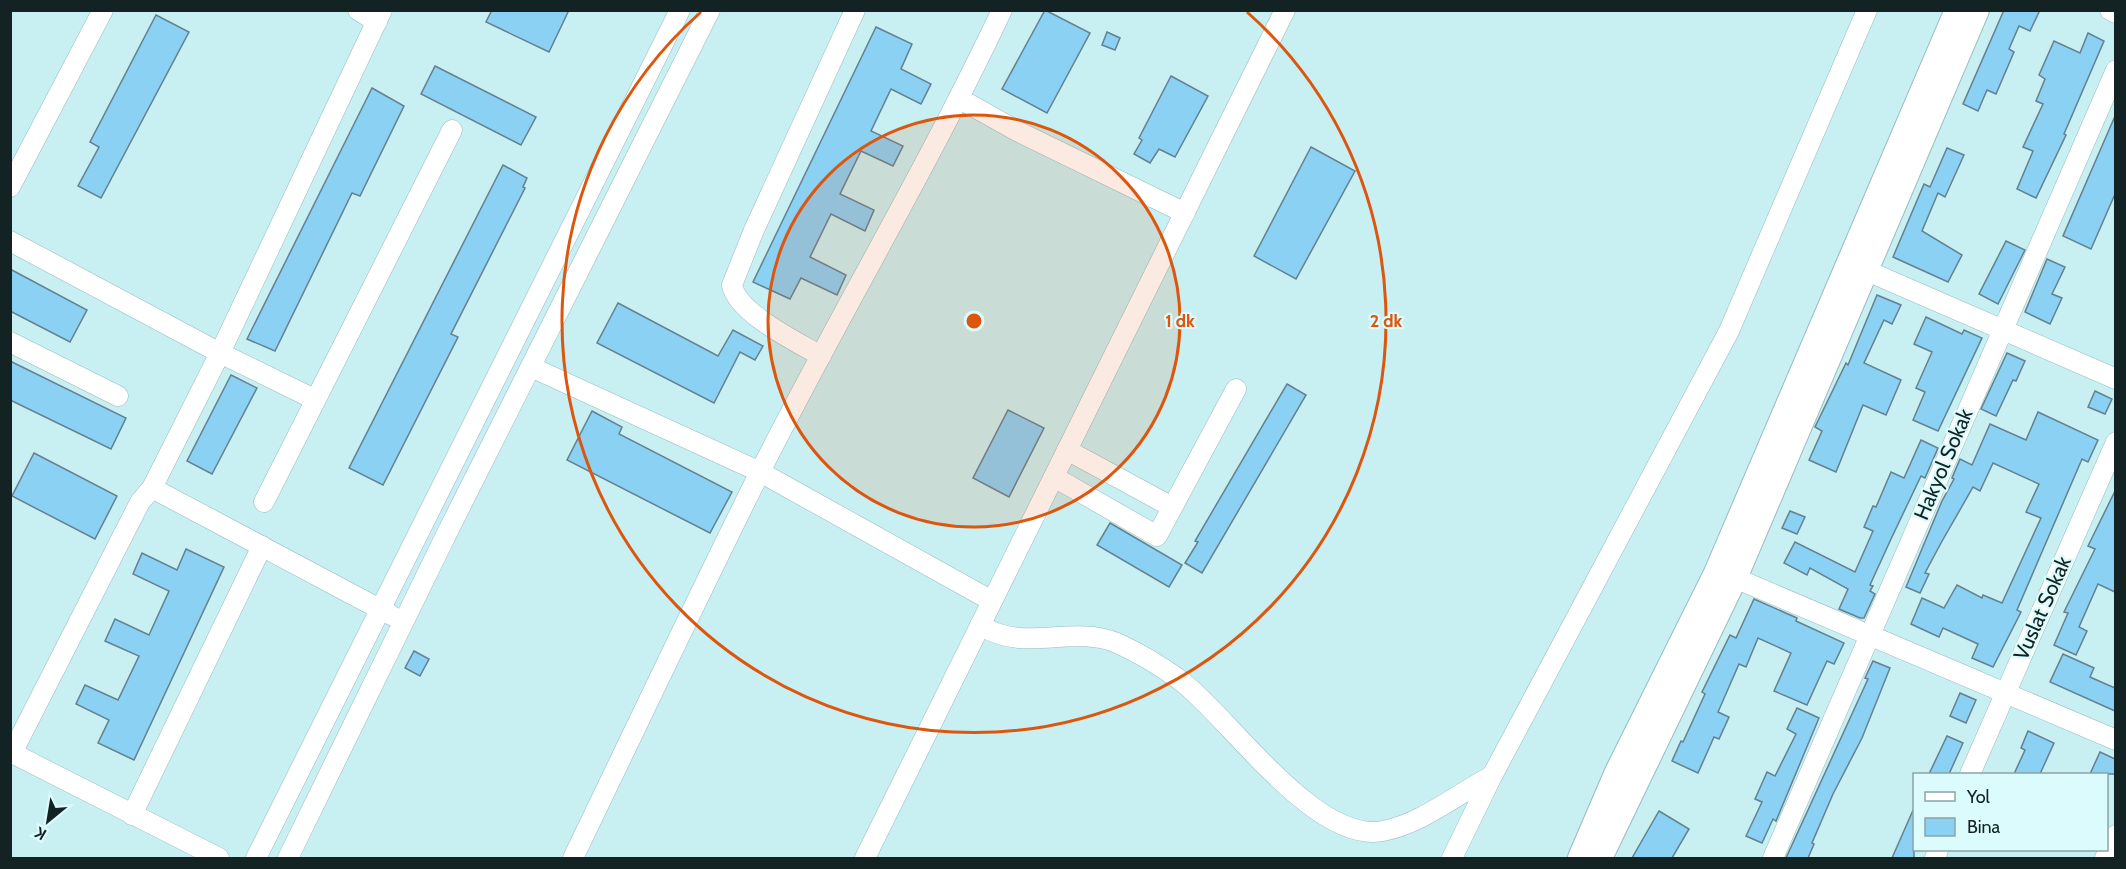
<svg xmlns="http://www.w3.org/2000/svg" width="2126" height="869" viewBox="0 0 2126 869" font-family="Cabin,sans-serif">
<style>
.building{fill:#8ad1f3;stroke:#648190;stroke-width:1.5}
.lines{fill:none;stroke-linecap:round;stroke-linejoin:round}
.minor-casing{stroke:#96bcbf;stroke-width:21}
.major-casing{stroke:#96bcbf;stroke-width:26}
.minor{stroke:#fff;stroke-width:20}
.major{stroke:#fff;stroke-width:24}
.ring{fill:none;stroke:#dd560d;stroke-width:3}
.labels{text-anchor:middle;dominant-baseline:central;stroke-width:4.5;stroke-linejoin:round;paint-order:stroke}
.street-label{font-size:21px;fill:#132223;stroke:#dcfbfd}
.centre{fill:#dd560d;stroke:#dcfbfd;stroke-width:3}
.ring-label{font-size:18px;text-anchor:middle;font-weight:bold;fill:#dd560d;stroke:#dcfbfd;stroke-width:4.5;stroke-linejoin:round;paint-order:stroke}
</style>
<rect width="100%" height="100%" fill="#c8eff2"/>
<g class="building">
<polygon points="492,10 569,10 549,52 486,22"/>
<polygon points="1045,10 1090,33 1047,113 1002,89"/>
<polygon points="2004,10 2040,10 2030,31 2019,26 2009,49 2014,52 1996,94 1987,90 1978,111 1963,104"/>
<polygon points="156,15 189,32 101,198 78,186 99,147 90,142"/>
<polygon points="876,27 912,44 901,69 931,84 921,104 891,89 871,131 903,146 893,166 861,151 840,194 874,210 865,231 831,214 810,257 846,275 837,295 801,278 790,299 753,282"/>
<polygon points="1107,32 1120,38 1115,50 1102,45"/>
<polygon points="2088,33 2104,41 2064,134 2066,135 2036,198 2017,189 2033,151 2023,147 2043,104 2036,101 2045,79 2039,75 2054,41 2080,53"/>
<polygon points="435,66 536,117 521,145 421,94"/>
<polygon points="1171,76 1208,96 1175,157 1159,149 1150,163 1134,154 1142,140 1139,138"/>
<polygon points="372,88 404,106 360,196 352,193 275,351 247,339"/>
<polygon points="2115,116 2115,194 2091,249 2063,236"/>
<polygon points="1311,147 1355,171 1296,279 1254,256"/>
<polygon points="1947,148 1964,155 1945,197 1938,193 1922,231 1962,255 1948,282 1893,257 1924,184 1930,187"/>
<polygon points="503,165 527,178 523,187 525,188 451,334 458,337 383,485 349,468"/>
<polygon points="2006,241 2025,250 1998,304 1979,294"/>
<polygon points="2047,259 2065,267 2052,294 2062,298 2050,324 2025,312"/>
<polygon points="10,269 87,310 70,342 10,311"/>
<polygon points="1877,295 1901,305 1892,324 1884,320 1864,363 1901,380 1886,415 1863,405 1836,472 1809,460 1822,431 1815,427 1846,363 1848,365"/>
<polygon points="618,303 718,356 733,330 763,346 755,360 740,352 714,403 597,343"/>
<polygon points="1926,317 1962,334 1964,330 1982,338 1938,431 1913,420 1925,392 1916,388 1932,352 1914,344"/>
<polygon points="2007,353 2025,361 2016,381 2013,380 1996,416 1981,409"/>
<polygon points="10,361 126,418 111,449 10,400"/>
<polygon points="231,375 257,388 212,474 187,461"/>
<polygon points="1287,384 1306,395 1202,573 1185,563 1198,542 1195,541"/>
<polygon points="2095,391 2112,399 2105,414 2088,407"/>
<polygon points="1008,410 1044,428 1009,497 973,478"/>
<polygon points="592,411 622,427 619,434 732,492 710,533 567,460"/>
<polygon points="2038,412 2098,440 2088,462 2082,459 2017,610 2021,612 1993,667 1972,658 1978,644 1943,628 1939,637 1911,624 1922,598 1944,608 1957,585 1982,598 1983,595 2002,603 2041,518 2026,512 2039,484 1993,463 1980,491 1973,487 1941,543 1925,573 1929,574 1920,593 1906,587 1942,501 1954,479 1952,478 1960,459 1972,465 1990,424 2026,440"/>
<polygon points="1921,440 1938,448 1925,478 1921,476 1891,539 1870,585 1873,586 1870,591 1875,594 1864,618 1860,618 1839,609 1848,589 1810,568 1807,575 1784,563 1795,542 1855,572 1873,531 1864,527 1873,506 1876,507 1891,472 1904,478"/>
<polygon points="34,453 117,496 95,539 12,496"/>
<polygon points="2115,491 2115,592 2098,584 2079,627 2087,631 2076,655 2054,645 2068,613 2064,612 2095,549 2088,546"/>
<polygon points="1790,511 1805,517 1797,534 1782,528"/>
<polygon points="1110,523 1182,565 1169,587 1097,545"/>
<polygon points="186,549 224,567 134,760 98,743 109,720 76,704 85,685 118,700 139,656 105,641 115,619 149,635 169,591 133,574 142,553 177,570"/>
<polygon points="1754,599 1797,618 1796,621 1844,643 1834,664 1827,661 1807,705 1774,691 1791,653 1758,638 1746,667 1739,664 1718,712 1729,717 1719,739 1714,737 1698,773 1672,761 1681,741 1683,742 1705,694 1702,692 1730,635 1736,638"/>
<polygon points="414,651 429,659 420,676 405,668"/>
<polygon points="2063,654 2094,668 2090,677 2115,688 2115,711 2050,682"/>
<polygon points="1873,661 1890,668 1862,738 1833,794 1812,843 1814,844 1808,858 1786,858 1868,679 1865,678"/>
<polygon points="1960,693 1976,700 1966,723 1950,716"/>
<polygon points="1797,708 1819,718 1776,821 1773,819 1762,843 1746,836 1762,802 1755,799 1767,772 1775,776 1796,734 1787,729"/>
<polygon points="2028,731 2054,743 2040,774 2014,774 2025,750 2021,748"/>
<polygon points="1947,736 1963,743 1949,774 1929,774"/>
<polygon points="2100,752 2115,759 2115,774 2090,774"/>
<polygon points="1914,808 1914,858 1892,858"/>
<polygon points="1659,811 1689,829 1672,858 1632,858"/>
</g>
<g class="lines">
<g class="minor-casing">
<g id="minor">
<polyline points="358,10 377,22"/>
<polyline points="2110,10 2116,13"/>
<polyline points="960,99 1017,131 1185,213"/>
<polyline points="10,187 103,10"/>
<polyline points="10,241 220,353 314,399"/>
<polyline points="1853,268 1865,270 2116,379"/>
<polyline points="10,342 118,396"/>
<path d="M821 356C797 342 737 313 732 285L754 230 855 10"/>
<polyline points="531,367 760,472 992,601"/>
<polyline points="1067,450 1172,507"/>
<polyline points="1054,477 1157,536 1236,389"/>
<polyline points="152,488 391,615"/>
<polyline points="264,502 452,130"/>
<polyline points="1723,575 1735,578 2116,740"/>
<path d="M980 625C1025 654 1071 624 1117 643 1137 652 1162 667 1180 680 1230 718 1315 844 1383 831 1423 823 1457 794 1492 776"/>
<polyline points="10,752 219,858"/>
<polyline points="12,753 140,502 152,488 220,353 382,10"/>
<polyline points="1970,774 2116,442"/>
<polyline points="132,815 262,546"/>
<polyline points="256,858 680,10"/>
<polyline points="288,858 448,531 710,10"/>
<path d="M573 858C635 730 696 600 760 472 838 317 928 167 1002 10"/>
<polyline points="865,858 1285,10"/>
<polyline points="1452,858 1492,776 1729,331 1867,10"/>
<polyline points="1773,858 2116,70"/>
<polyline points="1935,858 1938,850"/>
<polyline points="2105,858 2116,835"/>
</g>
</g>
<g class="major-casing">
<g id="major">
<polyline points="1580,858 1617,772 1716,573 1957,10"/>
<polyline points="1600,858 1735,578 1977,10"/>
</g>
</g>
<use href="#minor" class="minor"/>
<use href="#major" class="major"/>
</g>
<circle cx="974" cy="321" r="206" fill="#dd560d" fill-opacity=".12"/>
<g class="ring">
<circle cx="974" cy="321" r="206"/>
<path d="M1247 12A412 412 0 1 1 701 12"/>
</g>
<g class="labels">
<g class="street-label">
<text transform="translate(1943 464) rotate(-67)">Hakyol Sokak</text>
<text transform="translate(2042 608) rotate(-66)">Vuslat Sokak</text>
</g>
</g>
<circle cx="974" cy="321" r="9" class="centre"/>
<g class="ring-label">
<text x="1180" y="327">1 dk</text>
<text x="1386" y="327">2 dk</text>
</g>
<rect width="2126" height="869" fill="none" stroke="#132223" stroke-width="24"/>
<rect x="1913" y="773" width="195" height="78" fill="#dcfbfd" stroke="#8ca4a6" stroke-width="1.5"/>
<rect x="1925" y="792" width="30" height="9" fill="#ffffff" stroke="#8ca4a6" stroke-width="1.5"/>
<text x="1967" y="803" font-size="18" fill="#132223">Yol</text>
<rect x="1925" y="818" width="30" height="18" fill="#8ad1f3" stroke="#8ca4a6" stroke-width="1.5"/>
<text x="1967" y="833" font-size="18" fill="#132223">Bina</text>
<g transform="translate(48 821) rotate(210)" stroke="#dcfbfd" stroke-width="4.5" paint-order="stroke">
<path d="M0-4.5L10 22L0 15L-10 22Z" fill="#132223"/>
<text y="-9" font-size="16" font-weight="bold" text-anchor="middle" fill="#132223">K</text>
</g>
</svg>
